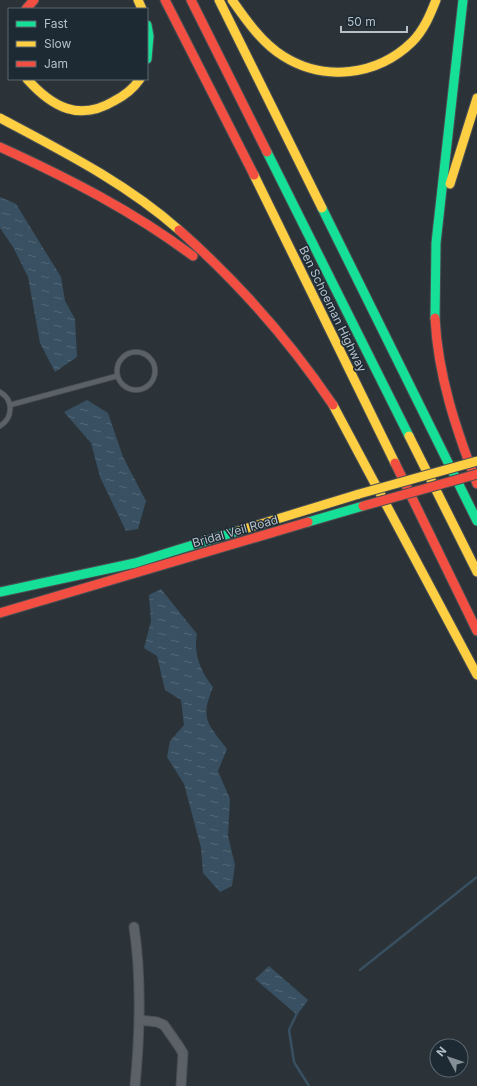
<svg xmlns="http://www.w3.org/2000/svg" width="477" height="1086" viewBox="0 0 477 1086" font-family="Inter,sans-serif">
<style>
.water{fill:url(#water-ripples)}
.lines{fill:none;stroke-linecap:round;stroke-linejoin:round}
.stream{stroke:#385061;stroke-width:2.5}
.lane-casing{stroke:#494f53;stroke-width:6}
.street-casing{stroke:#494f53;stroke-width:11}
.fast-casing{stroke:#494f53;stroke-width:11}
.slow-casing{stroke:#494f53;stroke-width:11}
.jam-casing{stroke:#494f53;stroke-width:11}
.lane{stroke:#5b6166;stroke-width:4.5}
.street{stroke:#5b6166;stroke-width:9}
.fast{stroke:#16e098;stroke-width:9}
.slow{stroke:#ffcf43;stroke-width:9}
.jam{stroke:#f24e42;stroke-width:9}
.slow-bridge-casing{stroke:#494f53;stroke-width:11;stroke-linecap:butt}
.jam-bridge-casing{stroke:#494f53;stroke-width:11;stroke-linecap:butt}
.slow-bridge{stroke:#ffcf43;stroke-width:9}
.jam-bridge{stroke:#f24e42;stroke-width:9}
.labels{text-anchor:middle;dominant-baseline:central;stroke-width:3;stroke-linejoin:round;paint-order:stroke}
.street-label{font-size:12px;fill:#b5c0c9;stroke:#1e2a33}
</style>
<defs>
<pattern id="water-ripples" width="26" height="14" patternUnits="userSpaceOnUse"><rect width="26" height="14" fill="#385061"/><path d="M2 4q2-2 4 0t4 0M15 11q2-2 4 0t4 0" fill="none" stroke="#536776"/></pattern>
</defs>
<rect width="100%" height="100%" fill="#2b3338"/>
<g class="water">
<polygon points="0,197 16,204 61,277 65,301 75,319 77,357 55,372 40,343 28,277 13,247 0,228"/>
<polygon points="87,400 108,413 123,457 146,501 138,529 126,531 100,477 91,443 64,412"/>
<path d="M161 589 197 634C193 654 201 672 213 687 200 719 207 723 227 749L218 771 230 799 228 836 235 865 232 886 220 892 203 873 201 848 184 784 167 757 170 741 184 725 181 700 165 690 157 656 144 648 151 621 149 595Z"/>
<polygon points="269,966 308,1000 297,1015 255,979"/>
</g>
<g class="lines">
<g class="stream">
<polyline points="360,970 477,877"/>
<polyline points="297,1013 289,1030 294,1062 309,1086"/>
</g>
<g class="lane-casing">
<g id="lane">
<circle cx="136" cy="371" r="19"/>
<path d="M0 392C14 400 13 418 0 426"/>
<polyline points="10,405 117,376"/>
</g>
</g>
<g class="street-casing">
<g id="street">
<path d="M134 927C142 980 140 1033 135 1086"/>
<polyline points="140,1020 157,1022 164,1025 178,1045 183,1053 181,1086"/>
</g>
</g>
<g class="fast-casing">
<g id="fast">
<polyline points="147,25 149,36 147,59"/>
<polyline points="267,152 409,436"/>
<polyline points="322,208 477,521"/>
<polyline points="435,318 436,243 463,0"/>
<polyline points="308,522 363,506"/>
<polyline points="0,592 135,563 238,531"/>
</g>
</g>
<g class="slow-casing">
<g id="slow">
<polyline points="138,0 142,9"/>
<polyline points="219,0 322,208"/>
<path d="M232 0C246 20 262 43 283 56 324 82 377 76 412 42 424 30 430 15 436 0"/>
<path d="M27 79C52 107 79 122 114 101 124 96 133 89 140 79"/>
<path d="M0 118C62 151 126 183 179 230"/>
<polyline points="254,175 395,463"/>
<polyline points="450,184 477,98"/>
<polyline points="333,405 477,675"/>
<polyline points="409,436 477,572"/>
<polyline points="238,531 359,494"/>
</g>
</g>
<g class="jam-casing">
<g id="jam">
<polyline points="165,0 254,175"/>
<polyline points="191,0 267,152"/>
<polyline points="26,9 34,0"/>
<path d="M0 147C68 178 133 211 193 256"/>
<path d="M179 230C238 282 289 340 333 405"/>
<path d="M435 318C438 376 456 429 477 484"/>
<polyline points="395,463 477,631"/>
<polyline points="0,613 308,522"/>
</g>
</g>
<use href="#lane" class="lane"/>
<use href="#street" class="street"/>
<use href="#fast" class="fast"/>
<use href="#slow" class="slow"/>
<use href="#jam" class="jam"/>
<g class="slow-bridge-casing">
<polyline id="slow-bridge" points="359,494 477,461"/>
</g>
<g class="jam-bridge-casing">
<polyline id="jam-bridge" points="363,506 477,474"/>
</g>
<use href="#slow-bridge" class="slow-bridge"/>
<use href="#jam-bridge" class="jam-bridge"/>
</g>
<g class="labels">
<g class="street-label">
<text transform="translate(333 309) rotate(64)">Ben Schoeman Highway</text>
<text transform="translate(235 531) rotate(-16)">Bridal Veil Road</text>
</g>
</g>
<rect x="8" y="8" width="140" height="72" fill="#1e2a33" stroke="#5a666f"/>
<rect x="16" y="21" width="20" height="6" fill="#16e098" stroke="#5a666f"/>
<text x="44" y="28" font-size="12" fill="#b5c0c9">Fast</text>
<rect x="16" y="41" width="20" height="6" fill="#ffcf43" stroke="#5a666f"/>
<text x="44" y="48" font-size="12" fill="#b5c0c9">Slow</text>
<rect x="16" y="61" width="20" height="6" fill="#f24e42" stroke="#5a666f"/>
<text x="44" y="68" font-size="12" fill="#b5c0c9">Jam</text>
<g transform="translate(449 1058) rotate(310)"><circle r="19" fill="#1e2a33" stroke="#5a666f"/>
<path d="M0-3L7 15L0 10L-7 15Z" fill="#858f96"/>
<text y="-6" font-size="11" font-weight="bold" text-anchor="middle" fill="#b5c0c9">N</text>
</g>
<path d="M341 26v6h66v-6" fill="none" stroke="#b5c0c9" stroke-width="2"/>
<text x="347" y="26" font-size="12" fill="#b5c0c9" stroke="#1e2a33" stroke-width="3" paint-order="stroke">50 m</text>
</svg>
